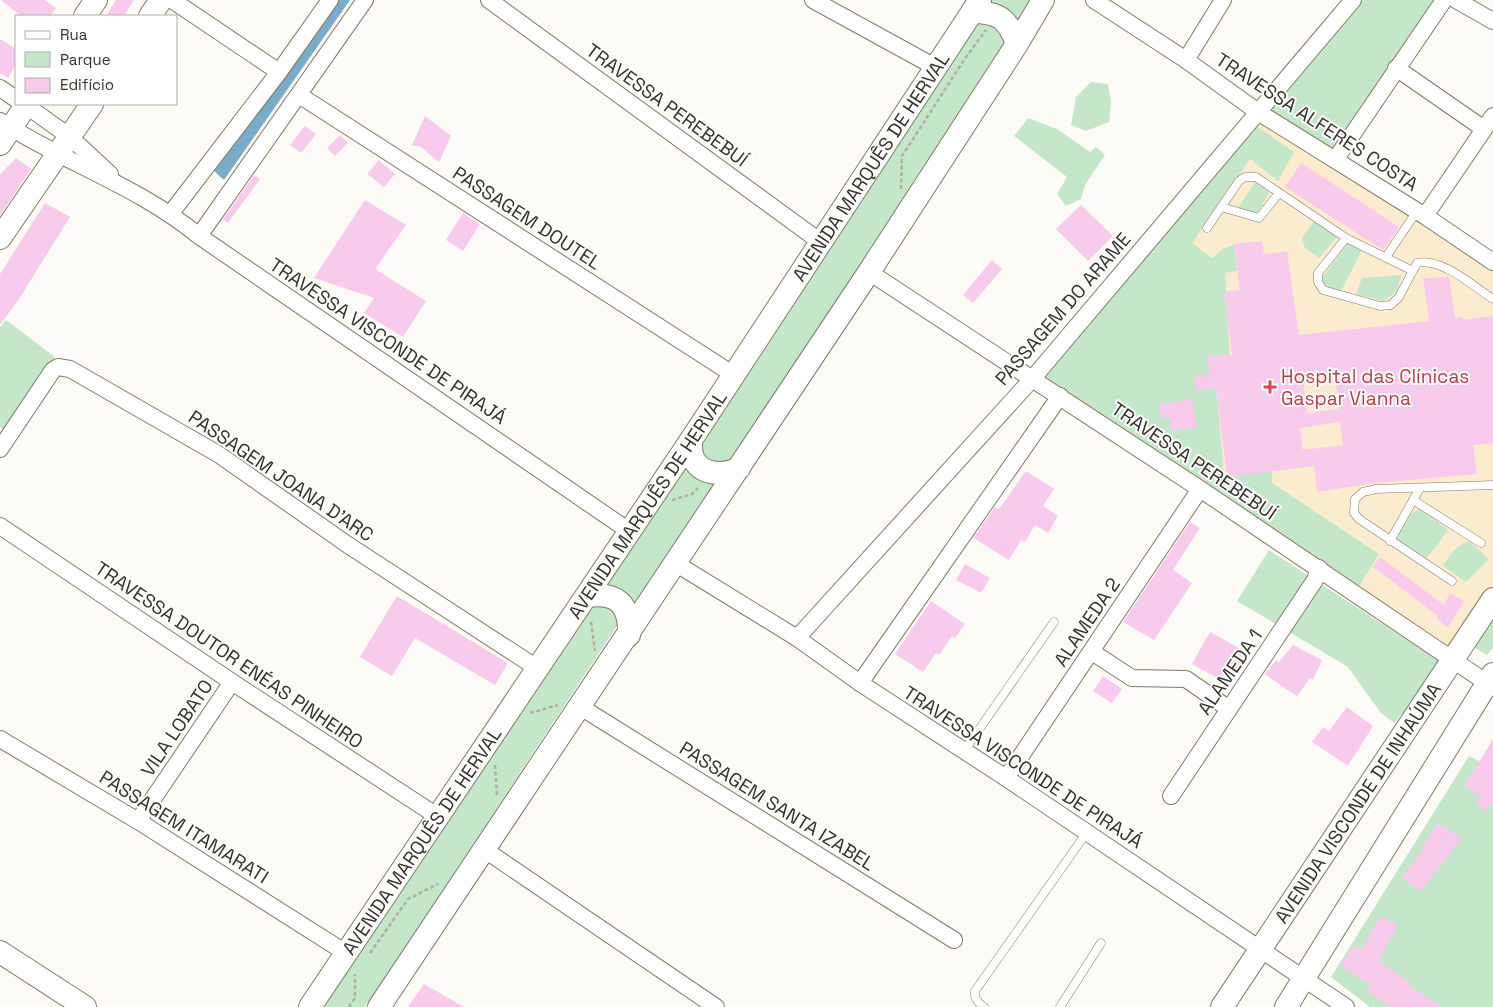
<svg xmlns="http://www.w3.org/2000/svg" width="1493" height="1007" viewBox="0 0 1493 1007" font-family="'Space Grotesk',sans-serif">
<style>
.built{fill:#fceccf}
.green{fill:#c4e7ca}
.water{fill:#79acc8}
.building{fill:#f8caeb;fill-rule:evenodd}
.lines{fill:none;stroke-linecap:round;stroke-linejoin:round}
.lane-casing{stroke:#837965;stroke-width:9}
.street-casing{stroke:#837965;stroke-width:18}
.secondary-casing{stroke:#837965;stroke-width:24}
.path{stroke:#b0aea7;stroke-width:2.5;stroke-dasharray:4 2.5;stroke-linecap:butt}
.lane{stroke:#fff;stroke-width:8}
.street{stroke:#fff;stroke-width:16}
.secondary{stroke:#fff;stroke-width:22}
.health-dot{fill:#e0444e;stroke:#fff;stroke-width:2}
.labels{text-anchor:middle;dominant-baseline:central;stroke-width:4;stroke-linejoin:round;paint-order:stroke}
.street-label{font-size:19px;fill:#353128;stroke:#fff}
.health-label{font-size:19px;fill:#be3a42;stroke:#fff;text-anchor:start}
</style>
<rect width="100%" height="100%" fill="#fdfbf6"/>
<polygon class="built" points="1258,112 1493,262 1493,599 1452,661 1033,378"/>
<g class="green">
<polygon points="987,0 1034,0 1018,32"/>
<polygon points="1353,0 1444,0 1335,160 1258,112"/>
<polygon points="979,18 991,19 1009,46 733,466 700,459 699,435"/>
<polygon points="1091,82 1108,84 1111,101 1109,122 1086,131 1071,125 1076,97"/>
<polygon points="1028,118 1057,129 1090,152 1096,147 1105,155 1085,185 1081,199 1066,206 1057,194 1067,177 1014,136"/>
<polygon points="1252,123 1294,152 1278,181 1250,159 1192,243 1212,258 1221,250 1234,244 1237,271 1225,273 1231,382 1216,384 1224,475 1272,471 1272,483 1379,554 1359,586 1038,376"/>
<polygon points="1256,181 1270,192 1257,214 1237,209"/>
<polygon points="1315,220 1337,237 1319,258 1305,248 1302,238"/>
<polygon points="1348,243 1362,250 1341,291 1328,288 1321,279"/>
<polygon points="1401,275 1397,291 1384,301 1356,294 1362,278"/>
<polygon points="6,320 55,357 6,431 0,427 0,327"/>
<polygon points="687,454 721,481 631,614 602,591"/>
<polygon points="1420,508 1448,530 1427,558 1394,540 1410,515"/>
<path d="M1469 541 1489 559 1466 582 1443 566C1449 556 1457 544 1469 541Z"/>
<polygon points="1269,550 1444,664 1394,723 1380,712 1348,667 1237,601"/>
<polygon points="586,606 615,606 621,620 365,1007 318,1007"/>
<polygon points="1493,613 1493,648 1487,655 1472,646"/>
<polygon points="1469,756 1493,768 1493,1007 1370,1007 1331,977"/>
</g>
<polygon class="water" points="334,0 350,0 224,180 214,171"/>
<g class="building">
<polygon points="1,0 45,0 56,8 50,16 21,16"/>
<polygon points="116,0 134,0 124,16 106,16"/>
<polygon points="0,39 16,49 16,64 8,78 0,73"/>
<polygon points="425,116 451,136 439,162 421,147 412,145"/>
<polygon points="305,126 316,134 301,153 290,145"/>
<polygon points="340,135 348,143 335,156 327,148"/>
<polygon points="16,158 31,169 0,215 0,174"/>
<polygon points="379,160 395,174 384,187 367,174"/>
<polygon points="1301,163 1399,227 1383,250 1285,187"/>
<polygon points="254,175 260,179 228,223 223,219"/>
<polygon points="365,200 406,225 375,269 426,301 403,337 364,313 374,298 314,278"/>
<polygon points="45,203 70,217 19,299 0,325 0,274"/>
<polygon points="1081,205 1113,236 1088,261 1056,229"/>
<polygon points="463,213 480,224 463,251 446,240"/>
<path d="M1262 241 1264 254 1287 251 1299 335 1429 321 1423 278 1449 277 1455 318 1463 317V320L1493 316V443L1473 445 1477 474 1376 483 1317 492 1314 466 1227 477 1216 388 1196 391 1195 375H1209L1208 356 1232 355 1224 292 1240 290 1234 244ZM1335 374 1339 409 1307 413 1303 378ZM1340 422 1343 445 1303 450 1300 428Z"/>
<polygon points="992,260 1002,269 973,303 963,295"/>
<polygon points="1192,399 1197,428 1171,430 1170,418 1159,418 1159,404"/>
<polygon points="1026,471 1054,489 1043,506 1058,516 1048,533 1035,525 1025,542 1021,540 1009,560 973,538 995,507 999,509"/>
<polygon points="1190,522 1200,528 1173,570 1192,583 1154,640 1123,622"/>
<polygon points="1380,557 1444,605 1450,593 1464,601 1448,628 1437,619 1438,616 1373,567"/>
<polygon points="965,564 990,578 981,593 956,580"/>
<polygon points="397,596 508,663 495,685 415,638 392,676 360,657"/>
<polygon points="931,601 965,624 955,638 952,636 939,655 936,653 923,672 895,654"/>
<polygon points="1210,632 1246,652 1228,684 1192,664"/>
<polygon points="1293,645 1322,660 1313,680 1310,678 1297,696 1264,674 1277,660 1279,662"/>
<polygon points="1103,676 1122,689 1112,703 1093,691"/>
<polygon points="1347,707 1373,726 1348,766 1312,742 1323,727 1329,731"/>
<polygon points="1493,739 1493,805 1491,804 1487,811 1476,804 1481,797 1464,786"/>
<polygon points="1438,823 1462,839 1420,892 1402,878 1423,850 1421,848"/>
<polygon points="1380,916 1398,925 1378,961 1411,983 1409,986 1442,1007 1391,1007 1367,992 1371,985 1340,966 1354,945 1362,949"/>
<polygon points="424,984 464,1007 408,1007"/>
</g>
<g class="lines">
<g class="lane-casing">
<g id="lane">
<polyline points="1221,207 1259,218 1279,193"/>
<path d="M1207 228 1239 181 1245 177H1256L1346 238 1318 273V282L1323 290 1380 306 1391 305 1399 297 1417 263C1441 257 1473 286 1493 299"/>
<polyline points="1346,238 1413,271"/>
<polyline points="1386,257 1417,211"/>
<polyline points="1413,500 1481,543"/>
<polyline points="1390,541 1420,488"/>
<polyline points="1452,581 1359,519 1354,513 1355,499 1363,492 1376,489 1493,485"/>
<polyline points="964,751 1054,622"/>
<path d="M984 1007C978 1002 974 1000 975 991L1087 832"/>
<polyline points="1060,1007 1101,943"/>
</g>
</g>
<g class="street-casing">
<g id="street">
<polyline points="172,0 279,72"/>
<polyline points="489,0 822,243"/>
<polyline points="813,0 937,68"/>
<polyline points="1094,0 1186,60 1258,112 1425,216 1493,262"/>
<polyline points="1456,0 1493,21"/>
<polyline points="1186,60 1223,0"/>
<polyline points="1396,68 1484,129"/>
<polyline points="0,88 16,99"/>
<polyline points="299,95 734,375"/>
<polyline points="24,104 70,137 110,174"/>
<path d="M0 121C65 163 138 186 199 236L629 531"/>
<polyline points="1335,160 1444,0"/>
<polyline points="171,213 279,72 330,0"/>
<polyline points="1425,216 1493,116"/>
<polyline points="199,236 365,0"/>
<polyline points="869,272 1200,489 1493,687"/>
<polyline points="0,449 53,370 58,367 70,369 218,454 348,545 537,668"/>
<polyline points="0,526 232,682 437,816"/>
<polyline points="675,563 797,638 860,683 1006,778 1346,1007"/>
<polyline points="797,638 1033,378 1353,0"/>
<polyline points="1092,652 1132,678 1186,679 1229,709"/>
<polyline points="860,683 1060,396"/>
<polyline points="579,706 954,940"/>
<polyline points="0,739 138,821 346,953"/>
<polyline points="1006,778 1200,489"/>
<polyline points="1171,796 1315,580 1319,568"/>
<polyline points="138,821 232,682"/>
<polyline points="485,850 716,1007"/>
</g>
</g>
<g class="secondary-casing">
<g id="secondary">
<path d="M972 12C999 12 1008 19 1017 44"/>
<polyline points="85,16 96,0"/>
<polyline points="150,16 161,0"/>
<polyline points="0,144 27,104"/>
<polyline points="0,238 92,104"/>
<path d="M691 440C691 444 691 451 692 455 699 476 723 476 739 468"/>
<path d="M587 596C617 592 630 604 629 635"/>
<polyline points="0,952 85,1007"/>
<path id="s1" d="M310 1007 691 440 980 0"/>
<polyline points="379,1007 869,272 1017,44 1043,0"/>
<path id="s2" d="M1222 1007 1493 599"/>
<polyline points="1286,1007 1493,674"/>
</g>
</g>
<g class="path">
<polyline points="901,189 902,156 966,57 986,30"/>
<polyline points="672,500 692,494 698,488"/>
<polyline points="591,622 595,651"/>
<polyline points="530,713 558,705"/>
<polyline points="495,765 497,796"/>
<polyline points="370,953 408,899 438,884"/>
<polyline points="349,1007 355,998 355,974"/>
</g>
<use href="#lane" class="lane"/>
<use href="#street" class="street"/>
<use href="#secondary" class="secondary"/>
</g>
<path class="health-dot" d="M1267.5 379.5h5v5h5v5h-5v5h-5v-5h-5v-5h5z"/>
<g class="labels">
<g class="street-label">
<text transform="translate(667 105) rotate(36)">TRAVESSA PEREBEBUÍ</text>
<text transform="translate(1317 122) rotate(33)">TRAVESSA ALFERES COSTA</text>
<text stroke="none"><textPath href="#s1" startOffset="1010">AVENIDA MARQUÊS DE HERVAL</textPath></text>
<text transform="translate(527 218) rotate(33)">PASSAGEM DOUTEL</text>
<text transform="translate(1063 309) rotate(-49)">PASSAGEM DO ARAME</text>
<text transform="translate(388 341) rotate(34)">TRAVESSA VISCONDE DE PIRAJÁ</text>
<text transform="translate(1194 461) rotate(34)">TRAVESSA PEREBEBUÍ</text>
<text transform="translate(281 476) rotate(34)">PASSAGEM JOANA D'ARC</text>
<text stroke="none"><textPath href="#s1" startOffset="605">AVENIDA MARQUÊS DE HERVAL</textPath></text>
<text transform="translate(1087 622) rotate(-56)">ALAMEDA 2</text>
<text transform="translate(229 655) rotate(34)">TRAVESSA DOUTOR ENÉAS PINHEIRO</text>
<text transform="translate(1230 672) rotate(-56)">ALAMEDA 1</text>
<text transform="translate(177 728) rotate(-56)">VILA LOBATO</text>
<text transform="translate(1023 767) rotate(33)">TRAVESSA VISCONDE DE PIRAJÁ</text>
<text stroke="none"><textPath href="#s2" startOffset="245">AVENIDA VISCONDE DE INHAÚMA</textPath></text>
<text transform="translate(777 806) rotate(32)">PASSAGEM SANTA IZABEL</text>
<text transform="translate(184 827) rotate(32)">PASSAGEM ITAMARATI</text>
<text stroke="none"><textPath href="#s1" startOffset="200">AVENIDA MARQUÊS DE HERVAL</textPath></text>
</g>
<g class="health-label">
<text x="1281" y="376">Hospital das Clínicas<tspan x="1281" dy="22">Gaspar Vianna</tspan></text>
</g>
</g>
<rect x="15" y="15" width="162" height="90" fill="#ffffff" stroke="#aeada9"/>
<rect x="25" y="31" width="25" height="8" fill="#ffffff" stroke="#aeada9"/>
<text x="60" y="40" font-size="15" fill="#353128">Rua</text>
<rect x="25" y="52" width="25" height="15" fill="#c4e7ca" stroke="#aeada9"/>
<text x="60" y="65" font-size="15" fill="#353128">Parque</text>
<rect x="25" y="78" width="25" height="15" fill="#f8caeb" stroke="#aeada9"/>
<text x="60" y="90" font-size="15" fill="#353128">Edifício</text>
</svg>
